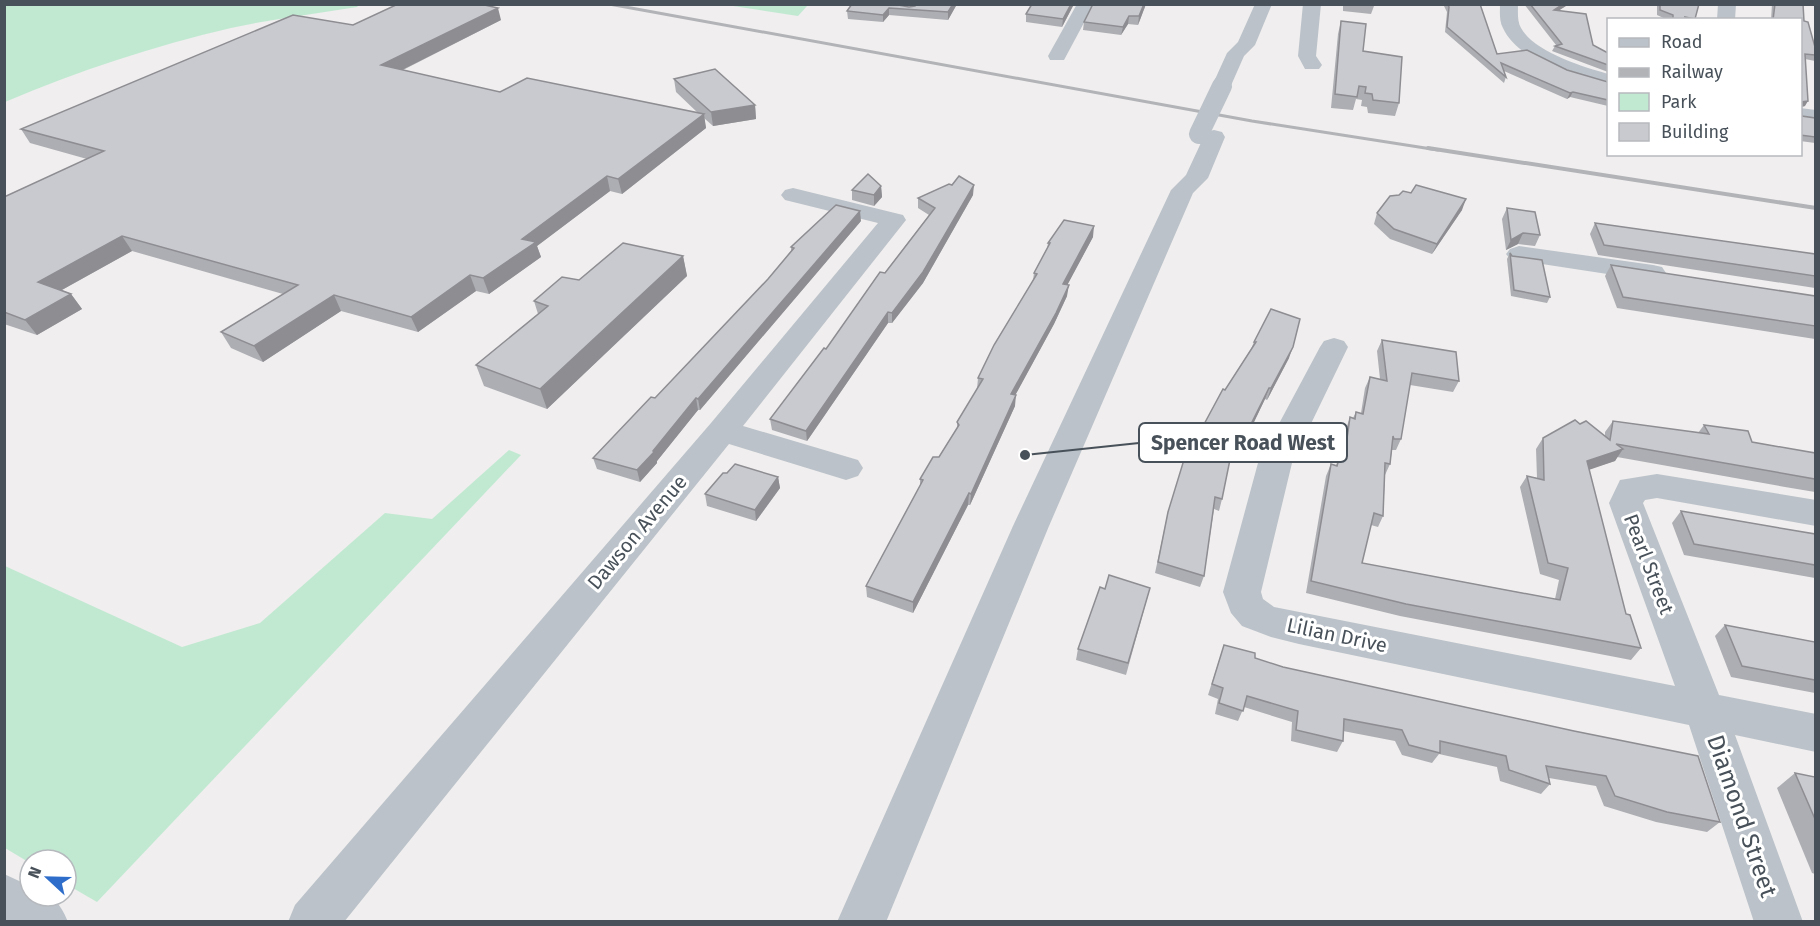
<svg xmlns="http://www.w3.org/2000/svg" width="1820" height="926" viewBox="0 0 1820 926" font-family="'Fira Sans',sans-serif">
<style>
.green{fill:#c1e9d2}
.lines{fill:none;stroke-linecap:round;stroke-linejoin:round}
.minor{fill:#bbc2c9;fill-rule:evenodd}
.rail-far1{stroke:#b1b3b7;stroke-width:3}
.rail{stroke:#b1b3b7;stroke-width:4}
.minor-bridge{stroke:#bbc2c9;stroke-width:20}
.wall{fill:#adaeb3}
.shaded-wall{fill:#8d8d92}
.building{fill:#c9cad0;stroke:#8d8d92;stroke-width:1.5}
.labels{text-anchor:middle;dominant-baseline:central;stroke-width:6;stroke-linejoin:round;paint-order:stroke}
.street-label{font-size:20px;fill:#485159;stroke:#fff}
.near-street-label{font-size:24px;fill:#485159;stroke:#fff}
.leader{fill:none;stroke:#485159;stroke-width:2}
.callout-dot{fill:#485159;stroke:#fff;stroke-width:2}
.callout{fill:#fff;stroke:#485159;stroke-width:2}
.callout-label{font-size:21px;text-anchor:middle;font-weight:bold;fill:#485159}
</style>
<rect width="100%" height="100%" fill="#f0eeee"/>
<g class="green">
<path d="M5 5H359L357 7C315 14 272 19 231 28 154 46 77 71 5 102Z"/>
<polygon points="727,5 808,5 798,16"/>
<polygon points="509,450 521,455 97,902 66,884 66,860 30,860 30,863 5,848 5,566 182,647 260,623 385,513 432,519"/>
</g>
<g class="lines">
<g class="minor">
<polygon points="1077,4 1094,4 1064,60 1050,60 1048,56"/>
<polygon points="1255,4 1272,4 1255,45 1244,56 1229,90 1215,90 1212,86 1227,53 1238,42"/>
<polygon points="1303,4 1321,4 1316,56 1322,65 1319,69 1305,69 1298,56"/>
<path d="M1500 4H1518C1518 12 1517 21 1521 28 1534 52 1583 67 1608 74V86C1577 80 1517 60 1503 28 1499 21 1500 12 1500 4Z"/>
<polygon points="1718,4 1736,4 1735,20 1717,20"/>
<polygon points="1800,108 1816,110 1816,122 1800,120"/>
<polygon points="1214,130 1222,132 1225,137 1208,178 1193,193 1049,526 886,922 837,922 1013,526 1171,190 1186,175 1206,132"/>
<polygon points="793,188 903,215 906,220 743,426 858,460 863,468 858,476 846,480 729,444 344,922 288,922 295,905 711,423 878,223 785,200 781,195 785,190"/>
<polygon points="1519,246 1653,265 1662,267 1666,273 1662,279 1653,281 1510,259 1506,254 1510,249"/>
<polygon points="1334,338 1344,341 1348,347 1292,463 1261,592 1263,599 1274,607 1675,686 1609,503 1620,480 1657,474 1816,500 1816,526 1657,498 1645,500 1643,503 1719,695 1816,714 1816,752 1735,735 1803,922 1754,922 1689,725 1299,644 1271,637 1242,626 1231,613 1223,592 1258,463 1320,347 1324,341"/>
<path d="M4 874 30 886V896C53 896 59 900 68 922H4Z"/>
</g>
<polyline class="rail-far1" points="609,4 1252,121 1438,150"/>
<polyline class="rail" points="1428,148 1816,208"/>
<polyline class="minor-bridge" points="1199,134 1222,86"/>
</g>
<g class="wall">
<polygon points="852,4 909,7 915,6 917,4 957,4 948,20 889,15 883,22 848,19 847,11"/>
<polygon points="1032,4 1074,4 1062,27 1026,22 1026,14"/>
<polygon points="1146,4 1138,25 1128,24 1121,35 1083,30 1084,22"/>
<polygon points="1343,4 1374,4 1374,6 1371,14 1343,11"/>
<polygon points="1443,4 1480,4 1497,54 1567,70 1608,82 1608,106 1570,97 1567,99 1504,71 1506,77 1504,83 1445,32 1447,12"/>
<polygon points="1524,4 1569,4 1559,10 1593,45 1608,53 1608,72 1552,51 1555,46 1556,45"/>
<polygon points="1657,4 1699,4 1695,19 1668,20 1657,15"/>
<polygon points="1772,4 1803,4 1804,21 1815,47 1815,61 1805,59 1805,106 1802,107 1802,116 1815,118 1815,143 1800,141 1800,20 1771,20"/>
<polygon points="501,20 403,70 500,92 698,113 676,92 674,79 755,105 756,119 713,126 704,118 706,128 622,194 610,191 537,246 541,257 489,294 476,291 418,332 341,311 263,362 231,348 221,332 283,294 132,251 62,290 71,294 82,309 37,335 4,324 4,197 87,159 30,143 21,129 353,25"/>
<polygon points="1341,21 1363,51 1399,103 1395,116 1368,113 1367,107 1361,106 1362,100 1356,99 1353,110 1331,108 1338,34"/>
<polygon points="881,186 882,197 874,206 852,200 852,190"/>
<polygon points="973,195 923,283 892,323 888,323 807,441 772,430 770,419 826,349 929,215 918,208 918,198"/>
<polygon points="1507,208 1540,235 1535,246 1518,244 1506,250 1502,219"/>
<polygon points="1462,210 1432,254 1390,239 1374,224 1377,213"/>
<polygon points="861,221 700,410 698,410 657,461 657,463 640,482 597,469 593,458 655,398 768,279 791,251 791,247"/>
<polygon points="1595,223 1815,254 1815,288 1598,255 1590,234"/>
<polygon points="1093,237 1067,285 1067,296 1054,324 1015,395 1015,406 970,505 968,505 913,613 867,597 866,586 920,486 920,479 939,457 957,428 957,422 977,389 978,378 1033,280 1034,273 1047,249 1048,243"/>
<polygon points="1510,253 1550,297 1547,303 1511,296 1507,259"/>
<polygon points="683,256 687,276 547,409 484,386 476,365 538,314 534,301 579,280"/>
<polygon points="1611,265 1815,296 1815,339 1617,308 1605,276"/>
<polygon points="1382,340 1459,381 1453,392 1410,385 1401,439 1396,450 1392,450 1390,464 1385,475 1383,516 1378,527 1371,525 1362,563 1555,599 1559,580 1540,574 1520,487 1527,476 1537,478 1536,449 1543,438 1580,424 1605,436 1605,432 1613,421 1698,433 1704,425 1752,442 1815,453 1815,492 1785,487 1617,457 1615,461 1589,469 1626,614 1641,648 1631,660 1400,616 1306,593 1326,476 1331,464 1336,465 1339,459 1341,460 1346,429 1350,417 1353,418 1356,412 1361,413 1365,388 1370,377 1380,379 1377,351"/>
<polygon points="1254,342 1289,358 1267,400 1265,399 1243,445 1233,442 1222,499 1219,511 1214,509 1204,576 1200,587 1155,573 1168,512 1195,441 1225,390 1251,349"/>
<polygon points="778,477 780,488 756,521 707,506 705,494"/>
<polygon points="1681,511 1815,534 1815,578 1684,555 1672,523"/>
<polygon points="1150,588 1126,675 1076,660 1078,649"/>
<polygon points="1725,625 1815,642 1815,693 1731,677 1715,636"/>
<polygon points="1224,645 1255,658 1283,667 1574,731 1720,822 1707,832 1656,822 1604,806 1596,786 1549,778 1550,784 1541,794 1500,781 1497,767 1439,754 1432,763 1402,755 1395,741 1343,731 1343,741 1337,752 1291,741 1292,722 1244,707 1238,721 1215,714 1218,699 1208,695"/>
<polygon points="1795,773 1815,777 1815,874 1812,873 1777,788"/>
</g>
<g class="shaded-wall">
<polygon points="953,4 957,4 948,20 948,12"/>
<polygon points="1071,4 1074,4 1062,27 1063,19"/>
<polygon points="1144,4 1146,4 1138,25 1139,16"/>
<polygon points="1563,4 1569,4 1552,15 1554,10"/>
<polygon points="498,8 501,20 386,78 381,65"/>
<polygon points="889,8 889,15 883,22 883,15"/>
<polygon points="1129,16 1128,24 1121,35 1123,27"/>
<polygon points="1573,92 1570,97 1567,99 1570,93"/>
<polygon points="1808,101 1805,106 1800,107 1801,102"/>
<polygon points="755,105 756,119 713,126 711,112"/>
<polygon points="704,114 706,128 622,194 618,179"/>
<polygon points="607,176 610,191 537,246 541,257 489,294 483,278 522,239"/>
<polygon points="974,185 973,195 923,283 892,323 892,313"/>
<polygon points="881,186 882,197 874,206 874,195"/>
<polygon points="1466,199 1462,210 1432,254 1437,244"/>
<polygon points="860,211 861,221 700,410 698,399"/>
<polygon points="1094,226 1093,237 1062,295 1063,284"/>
<polygon points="1523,233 1518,244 1506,250 1511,240"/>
<polygon points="122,236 132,251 49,297 38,282"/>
<polygon points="683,256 687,276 547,409 540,389"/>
<polygon points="470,275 476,291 418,332 411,317"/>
<polygon points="1069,285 1067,296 1054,324 1010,405 1011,394"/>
<polygon points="71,294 82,309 37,335 25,320"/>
<polygon points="334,295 341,311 263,362 254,346"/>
<polygon points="888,312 888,323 807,441 806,431"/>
<polygon points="1293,347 1289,358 1267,400 1271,388"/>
<polygon points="1269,388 1265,399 1243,445 1246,434"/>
<polygon points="1016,395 1015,406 970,505 971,494"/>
<polygon points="696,398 698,410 657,461 657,463 640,482 637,470"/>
<polygon points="1623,449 1615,461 1580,473 1587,461"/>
<polygon points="778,477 780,488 756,521 755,510"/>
<polygon points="969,493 968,505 913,613 913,602"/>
</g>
<g class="building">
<polygon points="398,4 480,4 498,8 381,65 500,92 527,78 704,114 618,179 607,176 522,239 536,242 483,278 470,275 411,317 334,295 254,346 221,332 298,285 122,236 38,282 71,294 25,320 4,312 4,197 104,151 21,129 293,15 353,25"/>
<polygon points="852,4 893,4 909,7 915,6 917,4 953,4 948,12 889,8 883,15 847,11"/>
<polygon points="1032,4 1071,4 1063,19 1026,14"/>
<polygon points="1093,4 1144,4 1139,16 1129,16 1123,27 1084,22"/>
<polygon points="1448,4 1480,4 1497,54 1527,50 1567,70 1608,82 1608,100 1573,92 1570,93 1501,63 1506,77 1447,27 1449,7"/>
<polygon points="1530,4 1563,4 1554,10 1586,14 1593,45 1608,53 1608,65 1555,46 1562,44"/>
<polygon points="1660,4 1699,4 1695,19 1685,17 1686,20 1673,20 1673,15 1660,10"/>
<polygon points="1775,4 1803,4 1804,21 1808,22 1815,47 1815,55 1805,54 1808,101 1801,102 1802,116 1815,118 1815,137 1800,135 1800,20 1773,20"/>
<polygon points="1341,21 1366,24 1363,51 1402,57 1399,103 1373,100 1372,94 1365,93 1366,87 1359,86 1357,97 1335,94"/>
<polygon points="715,69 755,105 711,112 674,79"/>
<polygon points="868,174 881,186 874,195 852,190"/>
<polygon points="959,176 974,185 923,272 892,313 888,312 806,431 770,419 824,348 826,349 880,272 885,273 935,208 918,198 949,184 952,185"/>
<polygon points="1416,185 1466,199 1437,244 1394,229 1377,213 1390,196 1399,195 1403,191 1411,193"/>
<polygon points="836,205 860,211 698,399 696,398 653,451 654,452 637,470 593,458 651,397 655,398 768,279 794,248 791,247"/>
<polygon points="1507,208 1535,212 1540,235 1523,233 1511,240"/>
<polygon points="1064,220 1094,226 1063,284 1069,285 1056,313 1011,394 1016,395 971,494 969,493 913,602 866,586 923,480 920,479 933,457 939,457 959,425 957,422 983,379 978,378 994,345 1037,274 1034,273 1050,243 1048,243"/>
<polygon points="1595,223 1815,254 1815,276 1604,245"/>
<polygon points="623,243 683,256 540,389 476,365 548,306 534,301 562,277 579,280"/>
<polygon points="1510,253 1512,256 1542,260 1550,297 1514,290"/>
<polygon points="1611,265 1815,296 1815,326 1623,297"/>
<polygon points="1271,309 1300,319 1293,347 1271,388 1269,388 1246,434 1236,430 1222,499 1215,497 1204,576 1158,562 1168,512 1190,440 1195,441 1223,389 1225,390 1256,342 1254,342"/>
<polygon points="1382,340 1456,352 1459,381 1412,373 1401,439 1394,439 1393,436 1390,464 1385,463 1383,516 1374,513 1362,563 1560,600 1568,568 1548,563 1527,476 1544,480 1543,438 1575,420 1580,424 1586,421 1610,440 1613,421 1709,434 1704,425 1748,431 1752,442 1815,453 1815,479 1616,444 1623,449 1587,461 1626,614 1630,615 1641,648 1406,604 1311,581 1331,464 1337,466 1339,459 1344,460 1350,417 1355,419 1356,412 1363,414 1370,377 1387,381"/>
<polygon points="735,464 778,477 755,510 705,494 723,473 727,473"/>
<polygon points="1681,511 1815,534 1815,565 1694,544"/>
<polygon points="1109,575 1150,588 1128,663 1078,649 1100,587 1105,589"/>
<polygon points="1725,625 1815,642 1815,680 1742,666"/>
<polygon points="1224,645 1255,653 1255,658 1283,667 1574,731 1698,756 1720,822 1667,812 1615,796 1606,776 1546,766 1550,784 1509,770 1506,756 1440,741 1440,753 1409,745 1402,730 1344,719 1343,741 1296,730 1298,711 1247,696 1243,711 1219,703 1223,688 1212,684"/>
<polygon points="1795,773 1815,777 1815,819"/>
</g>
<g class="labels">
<g class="street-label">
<text transform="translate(637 532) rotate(-50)">Dawson Avenue</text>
<text transform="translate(1649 564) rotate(69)">Pearl Street</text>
<text transform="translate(1337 635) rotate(12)">Lilian Drive</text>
</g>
<g class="near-street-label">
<text transform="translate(1742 816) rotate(71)">Diamond Street</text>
</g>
</g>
<path class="leader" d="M1025 455L1139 443"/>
<circle class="callout-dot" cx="1025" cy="455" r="6"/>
<rect class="callout" x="1139" y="423" width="208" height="39" rx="6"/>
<g class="callout-label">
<text x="1243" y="450">Spencer Road West</text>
</g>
<rect width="1820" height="926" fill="none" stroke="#485159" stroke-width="12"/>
<rect x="1607" y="18" width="195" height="138" fill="#ffffff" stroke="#b6b9bd" stroke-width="1.5"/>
<rect x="1619" y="38" width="30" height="9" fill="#bbc2c9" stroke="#b6b9bd" stroke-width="1.5"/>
<text x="1661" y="48" font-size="18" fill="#485159">Road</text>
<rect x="1619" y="68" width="30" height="9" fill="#b1b3b7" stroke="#b6b9bd" stroke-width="1.5"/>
<text x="1661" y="78" font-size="18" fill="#485159">Railway</text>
<rect x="1619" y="93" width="30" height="18" fill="#c1e9d2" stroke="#b6b9bd" stroke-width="1.5"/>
<text x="1661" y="108" font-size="18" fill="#485159">Park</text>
<rect x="1619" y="123" width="30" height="18" fill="#c9cad0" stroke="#b6b9bd" stroke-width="1.5"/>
<text x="1661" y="138" font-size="18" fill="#485159">Building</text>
<g transform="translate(48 878) rotate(292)"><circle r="28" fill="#ffffff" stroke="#b6b9bd" stroke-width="1.5"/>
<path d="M0-4.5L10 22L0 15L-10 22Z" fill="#2e6eca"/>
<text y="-9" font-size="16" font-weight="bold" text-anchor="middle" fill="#485159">N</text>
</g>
</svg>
